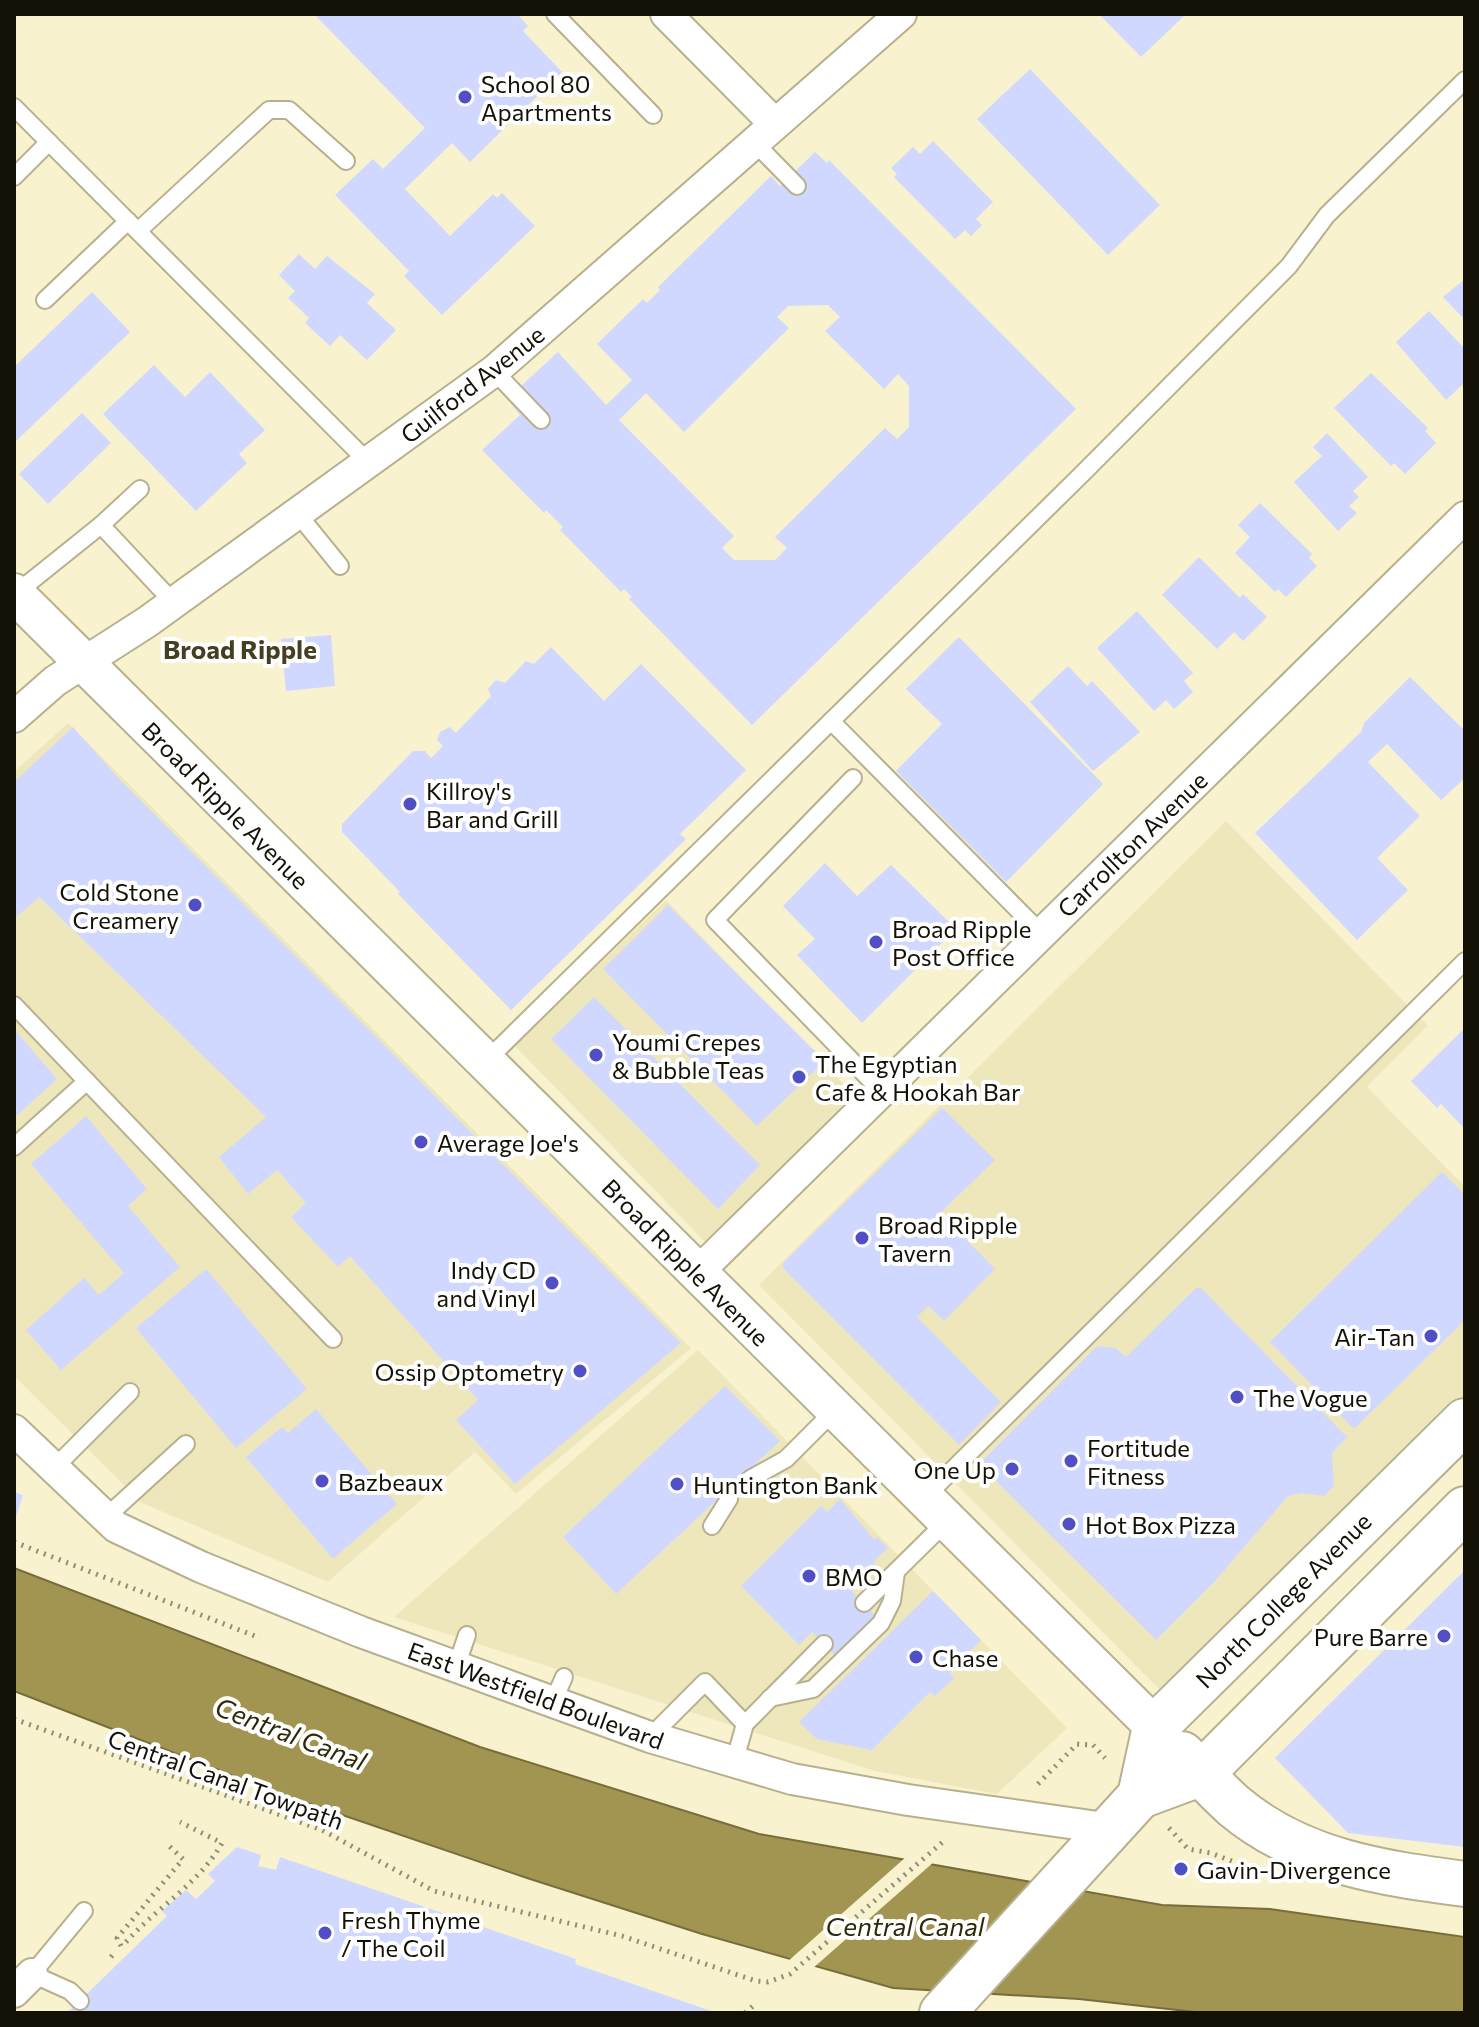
<svg xmlns="http://www.w3.org/2000/svg" width="1479" height="2027" viewBox="0 0 1479 2027" font-family="Commissioner,sans-serif">
<style>
.built{fill:#efe7bc}
.water{fill:#a29551;stroke:#776d3a;stroke-width:2}
.pier{fill:#f8f2cf}
.building{fill:#d1d8ff;fill-rule:evenodd}
.lines{fill:none;stroke-linecap:round;stroke-linejoin:round}
.service-casing{stroke:#b7b08f;stroke-width:20}
.minor-casing{stroke:#b7b08f;stroke-width:34}
.tertiary-casing{stroke:#b7b08f;stroke-width:42}
.secondary-casing{stroke:#b7b08f;stroke-width:48}
.path{stroke:#928d75;stroke-width:5;stroke-dasharray:2 6;stroke-linecap:butt}
.service{stroke:#fff;stroke-width:16}
.minor{stroke:#fff;stroke-width:30}
.tertiary{stroke:#fff;stroke-width:38}
.secondary{stroke:#fff;stroke-width:44}
.poi-dot{fill:#504fc6;stroke:#fff;stroke-width:3}
.labels{text-anchor:middle;dominant-baseline:central;stroke-width:8;stroke-linejoin:round;paint-order:stroke}
.poi-label{font-size:24px;fill:#131105;stroke:#fff;text-anchor:start}
.street-label{font-size:24px;fill:#131105;stroke:#fff}
.neighbourhood-label{font-size:26px;font-weight:bold;fill:#453f22;stroke:#fff}
.water-label{font-size:26px;font-style:italic;fill:#2f290a;stroke:#fff}
</style>
<rect width="100%" height="100%" fill="#f8f2cf"/>
<g class="built">
<polygon points="68,723 691,1348 516,1494 475,1452 328,1582 142,1503 14,1376 14,772"/>
<polygon points="1226,821 1428,1026 1367,1087 1465,1187 1465,1399 1166,1696 759,1285"/>
<polygon points="666,900 860,1101 710,1247 515,1046"/>
<polygon points="698,1350 1067,1728 997,1794 875,1771 394,1617"/>
</g>
<polygon class="water" points="14,1568 480,1747 759,1834 1162,1905 1270,1909 1465,1937 1465,2013 1204,2013 1079,1999 893,1988 702,1934 527,1878 278,1793 14,1691"/>
<polygon class="pier" points="906,1857 935,1861 812,1969 787,1962"/>
<g class="building">
<polygon points="314,14 517,14 528,26 523,31 562,72 470,162 452,143 405,189 450,236 493,194 497,198 502,193 535,226 442,315 404,276 409,271 335,195 373,159 383,169 425,128"/>
<polygon points="1099,14 1186,14 1141,57"/>
<polygon points="1030,69 1160,205 1108,255 977,119"/>
<polygon points="933,141 993,202 976,219 982,225 971,236 965,230 955,239 894,177 897,174 891,168 913,147 920,154"/>
<path d="M815 152 827 163 829 160 1076 409 752 725 629 599 632 597 624 589 621 592 560 530 563 527 546 510 544 513 482 450 520 415 507 399 558 352 606 405 632 380 597 344 643 299 647 303 660 290 658 287 771 176 780 186ZM828 305 840 317 825 331 884 389 898 374 909 386V427L897 439 885 428 775 537 787 548 775 560H734L722 548 734 536 619 420 646 393 684 432 789 328 777 317 788 306Z"/>
<polygon points="299,254 315,269 327,256 375,294 367,303 396,330 367,360 340,335 330,346 305,323 309,318 288,298 295,291 279,275"/>
<polygon points="1465,279 1465,320 1443,297"/>
<polygon points="92,292 130,332 14,443 14,367"/>
<polygon points="1429,311 1465,349 1465,389 1462,385 1446,400 1396,342"/>
<polygon points="154,365 185,397 210,372 265,430 239,454 247,463 196,511 103,414"/>
<polygon points="1371,373 1428,428 1425,431 1436,443 1405,474 1394,463 1391,466 1334,408"/>
<polygon points="82,413 111,443 48,504 19,474"/>
<polygon points="1327,433 1368,477 1353,491 1359,497 1349,506 1357,513 1338,531 1294,482 1322,456 1313,447"/>
<polygon points="1260,503 1312,554 1309,558 1317,566 1286,597 1278,589 1275,592 1235,553 1250,537 1238,525"/>
<polygon points="1199,557 1240,598 1243,594 1267,617 1243,641 1234,632 1217,649 1162,595"/>
<polygon points="1137,611 1193,673 1184,681 1193,692 1174,709 1166,700 1154,711 1097,648"/>
<polygon points="331,635 335,686 286,691 281,639"/>
<polygon points="959,637 1103,784 1006,882 896,771 942,724 906,689"/>
<polygon points="551,647 604,701 641,664 746,770 680,834 686,839 511,1010 398,894 400,892 342,832 342,824 413,751 425,751 431,758 443,746 437,740 440,732 450,727 456,733 491,696 488,689 496,680 505,683 526,661 534,664"/>
<polygon points="1068,666 1087,686 1092,681 1140,732 1093,771 1030,702"/>
<polygon points="1410,677 1465,731 1465,778 1441,800 1387,744 1368,762 1420,816 1377,858 1408,890 1357,940 1255,833 1361,732 1364,723"/>
<polygon points="73,727 122,782 681,1343 515,1484 456,1420 478,1400 350,1256 338,1267 291,1217 306,1203 277,1170 248,1194 219,1157 266,1117 39,897 14,919 14,782"/>
<polygon points="825,863 857,896 891,865 956,929 862,1023 797,955 815,939 783,906"/>
<polygon points="668,905 825,1061 757,1126 603,969"/>
<polygon points="594,997 760,1165 718,1209 551,1039"/>
<polygon points="1465,1028 1465,1129 1441,1104 1437,1108 1411,1081"/>
<polygon points="14,1029 57,1079 14,1118"/>
<polygon points="942,1108 995,1160 940,1213 995,1269 944,1321 928,1306 917,1317 1001,1402 959,1445 783,1268 783,1263"/>
<polygon points="86,1116 147,1189 128,1206 180,1267 61,1370 26,1330 84,1278 99,1295 124,1273 31,1164"/>
<polygon points="1442,1172 1465,1195 1465,1320 1354,1429 1270,1342"/>
<polygon points="206,1269 307,1389 236,1448 136,1328"/>
<polygon points="1196,1288 1201,1288 1347,1437 1332,1453 1334,1486 1324,1496 1302,1493 1288,1496 1215,1581 1156,1640 979,1464 1097,1346 1116,1348 1126,1357"/>
<polygon points="725,1386 780,1441 616,1594 563,1537"/>
<polygon points="316,1409 397,1504 333,1559 246,1457 282,1427 288,1433"/>
<polygon points="14,1492 23,1495 15,1520 14,1520"/>
<polygon points="840,1499 874,1539 877,1537 888,1548 873,1562 877,1566 852,1592 875,1615 835,1655 812,1632 799,1645 741,1586 821,1506 827,1512"/>
<polygon points="1465,1570 1465,1847 1348,1833 1275,1758"/>
<polygon points="933,1591 981,1640 950,1673 954,1678 935,1696 930,1692 872,1750 817,1739 799,1722"/>
<polygon points="237,1847 261,1855 258,1866 276,1870 280,1857 576,1959 575,1964 717,2013 67,2013 167,1916 162,1911 186,1890 196,1899 215,1881 208,1874"/>
</g>
<g class="lines">
<g class="service-casing">
<g id="service">
<polyline points="555,14 653,115"/>
<polyline points="14,107 369,463"/>
<polyline points="755,143 797,186"/>
<polyline points="14,177 49,142"/>
<polyline points="138,231 269,110 289,110 346,161"/>
<polyline points="45,300 128,221"/>
<polyline points="494,371 541,420"/>
<polyline points="297,513 340,566"/>
<polyline points="101,525 140,489"/>
<polyline points="15,594 101,525 173,602"/>
<polyline points="831,721 1041,933"/>
<polyline points="853,778 715,920 881,1091"/>
<polyline points="14,1005 333,1339"/>
<polyline points="485,1062 1082,474 1289,266 1327,215 1465,80"/>
<polyline points="14,1147 87,1081"/>
<polyline points="53,1469 130,1392"/>
<polyline points="750,1479 786,1459 835,1410"/>
<polyline points="924,1498 1465,961"/>
<polyline points="105,1518 186,1444"/>
<polyline points="712,1526 729,1499"/>
<polyline points="864,1603 947,1521"/>
<polyline points="456,1667 467,1635"/>
<polyline points="770,1698 813,1689 881,1623 892,1601 896,1572"/>
<polyline points="553,1702 564,1677"/>
<polyline points="650,1737 705,1682 745,1724"/>
<polyline points="734,1763 745,1724 824,1644"/>
<polyline points="80,2001 70,1991 32,1974 84,1911"/>
</g>
</g>
<g class="minor-casing">
<g id="minor">
<polyline points="666,14 775,124"/>
<polyline points="14,717 55,681 147,622 494,371 901,14"/>
<polyline points="697,1273 1465,517"/>
<polyline points="14,1430 116,1527 201,1567 361,1632 553,1702 650,1737 792,1779 908,1800 1112,1829"/>
<polyline points="14,1992 32,1974"/>
</g>
</g>
<g class="tertiary-casing">
<polyline id="tertiary" points="14,593 1155,1727"/>
</g>
<g class="secondary-casing">
<g id="secondary">
<path d="M1182 1754C1199 1771 1216 1790 1234 1806 1301 1862 1382 1873 1465 1884"/>
<polyline points="1140,1796 1155,1727 1465,1421"/>
<polyline points="942,2013 1140,1796 1202,1773 1465,1509"/>
</g>
</g>
<g class="path">
<polyline points="14,1542 260,1638"/>
<polyline points="14,1719 322,1830 434,1891 622,1936 756,1981 768,1982 790,1974 945,1840"/>
<polyline points="1038,1784 1077,1744 1093,1745 1105,1758"/>
<polyline points="1169,1828 1188,1849 1211,1853 1239,1864"/>
<path d="M126 1942C157 1907 199 1884 222 1843L180 1822"/>
<polyline points="121,1946 117,1938 183,1859 168,1845"/>
<polyline points="111,1957 116,1951"/>
<polyline points="745,2013 753,2006"/>
</g>
<use href="#service" class="service"/>
<use href="#minor" class="minor"/>
<use href="#tertiary" class="tertiary"/>
<use href="#secondary" class="secondary"/>
</g>
<g class="poi-dot">
<circle cx="465" cy="97" r="8"/>
<circle cx="410" cy="804" r="8"/>
<circle cx="195" cy="905" r="8"/>
<circle cx="876" cy="942" r="8"/>
<circle cx="596" cy="1055" r="8"/>
<circle cx="799" cy="1077" r="8"/>
<circle cx="421" cy="1142" r="8"/>
<circle cx="862" cy="1238" r="8"/>
<circle cx="552" cy="1283" r="8"/>
<circle cx="1431" cy="1336" r="8"/>
<circle cx="580" cy="1371" r="8"/>
<circle cx="1237" cy="1397" r="8"/>
<circle cx="1071" cy="1461" r="8"/>
<circle cx="1012" cy="1469" r="8"/>
<circle cx="322" cy="1481" r="8"/>
<circle cx="677" cy="1484" r="8"/>
<circle cx="1069" cy="1524" r="8"/>
<circle cx="809" cy="1576" r="8"/>
<circle cx="1444" cy="1636" r="8"/>
<circle cx="916" cy="1657" r="8"/>
<circle cx="1181" cy="1869" r="8"/>
<circle cx="325" cy="1933" r="8"/>
</g>
<g class="labels">
<g class="poi-label">
<text x="481" y="83">School 80<tspan x="481" dy="28">Apartments</tspan></text>
<text x="426" y="790">Killroy's<tspan x="426" dy="28">Bar and Grill</tspan></text>
<text x="179" y="891" text-anchor="end">Cold Stone<tspan x="179" dy="28">Creamery</tspan></text>
<text x="892" y="928">Broad Ripple<tspan x="892" dy="28">Post Office</tspan></text>
<text x="612" y="1041">Youmi Crepes<tspan x="612" dy="28">&amp; Bubble Teas</tspan></text>
<text x="815" y="1063">The Egyptian<tspan x="815" dy="28">Cafe &amp; Hookah Bar</tspan></text>
<text x="437" y="1142">Average Joe's</text>
<text x="878" y="1224">Broad Ripple<tspan x="878" dy="28">Tavern</tspan></text>
<text x="536" y="1269" text-anchor="end">Indy CD<tspan x="536" dy="28">and Vinyl</tspan></text>
<text x="1415" y="1336" text-anchor="end">Air-Tan</text>
<text x="564" y="1371" text-anchor="end">Ossip Optometry</text>
<text x="1253" y="1397">The Vogue</text>
<text x="1087" y="1447">Fortitude<tspan x="1087" dy="28">Fitness</tspan></text>
<text x="996" y="1469" text-anchor="end">One Up</text>
<text x="338" y="1481">Bazbeaux</text>
<text x="693" y="1484">Huntington Bank</text>
<text x="1085" y="1524">Hot Box Pizza</text>
<text x="825" y="1576">BMO</text>
<text x="1428" y="1636" text-anchor="end">Pure Barre</text>
<text x="932" y="1657">Chase</text>
<text x="1197" y="1869">Gavin-Divergence</text>
<text x="341" y="1919">Fresh Thyme<tspan x="341" dy="28">/ The Coil</tspan></text>
</g>
<g class="street-label">
<text transform="translate(472 384) rotate(-38)">Guilford Avenue</text>
<text transform="translate(226 805) rotate(45)">Broad Ripple Avenue</text>
<text transform="translate(1132 844) rotate(-44)">Carrollton Avenue</text>
<text transform="translate(686 1262) rotate(45)">Broad Ripple Avenue</text>
<text transform="translate(1283 1600) rotate(-45)">North College Avenue</text>
<text transform="translate(536 1695) rotate(20)">East Westfield Boulevard</text>
<text transform="translate(226 1779) rotate(20)">Central Canal Towpath</text>
</g>
<g class="neighbourhood-label">
<text x="240" y="648">Broad Ripple</text>
</g>
<g class="water-label">
<text transform="translate(291 1733) rotate(21)">Central Canal</text>
<text x="905" y="1925">Central Canal</text>
</g>
</g>
<rect width="1479" height="2027" fill="none" stroke="#131105" stroke-width="32"/>
</svg>
